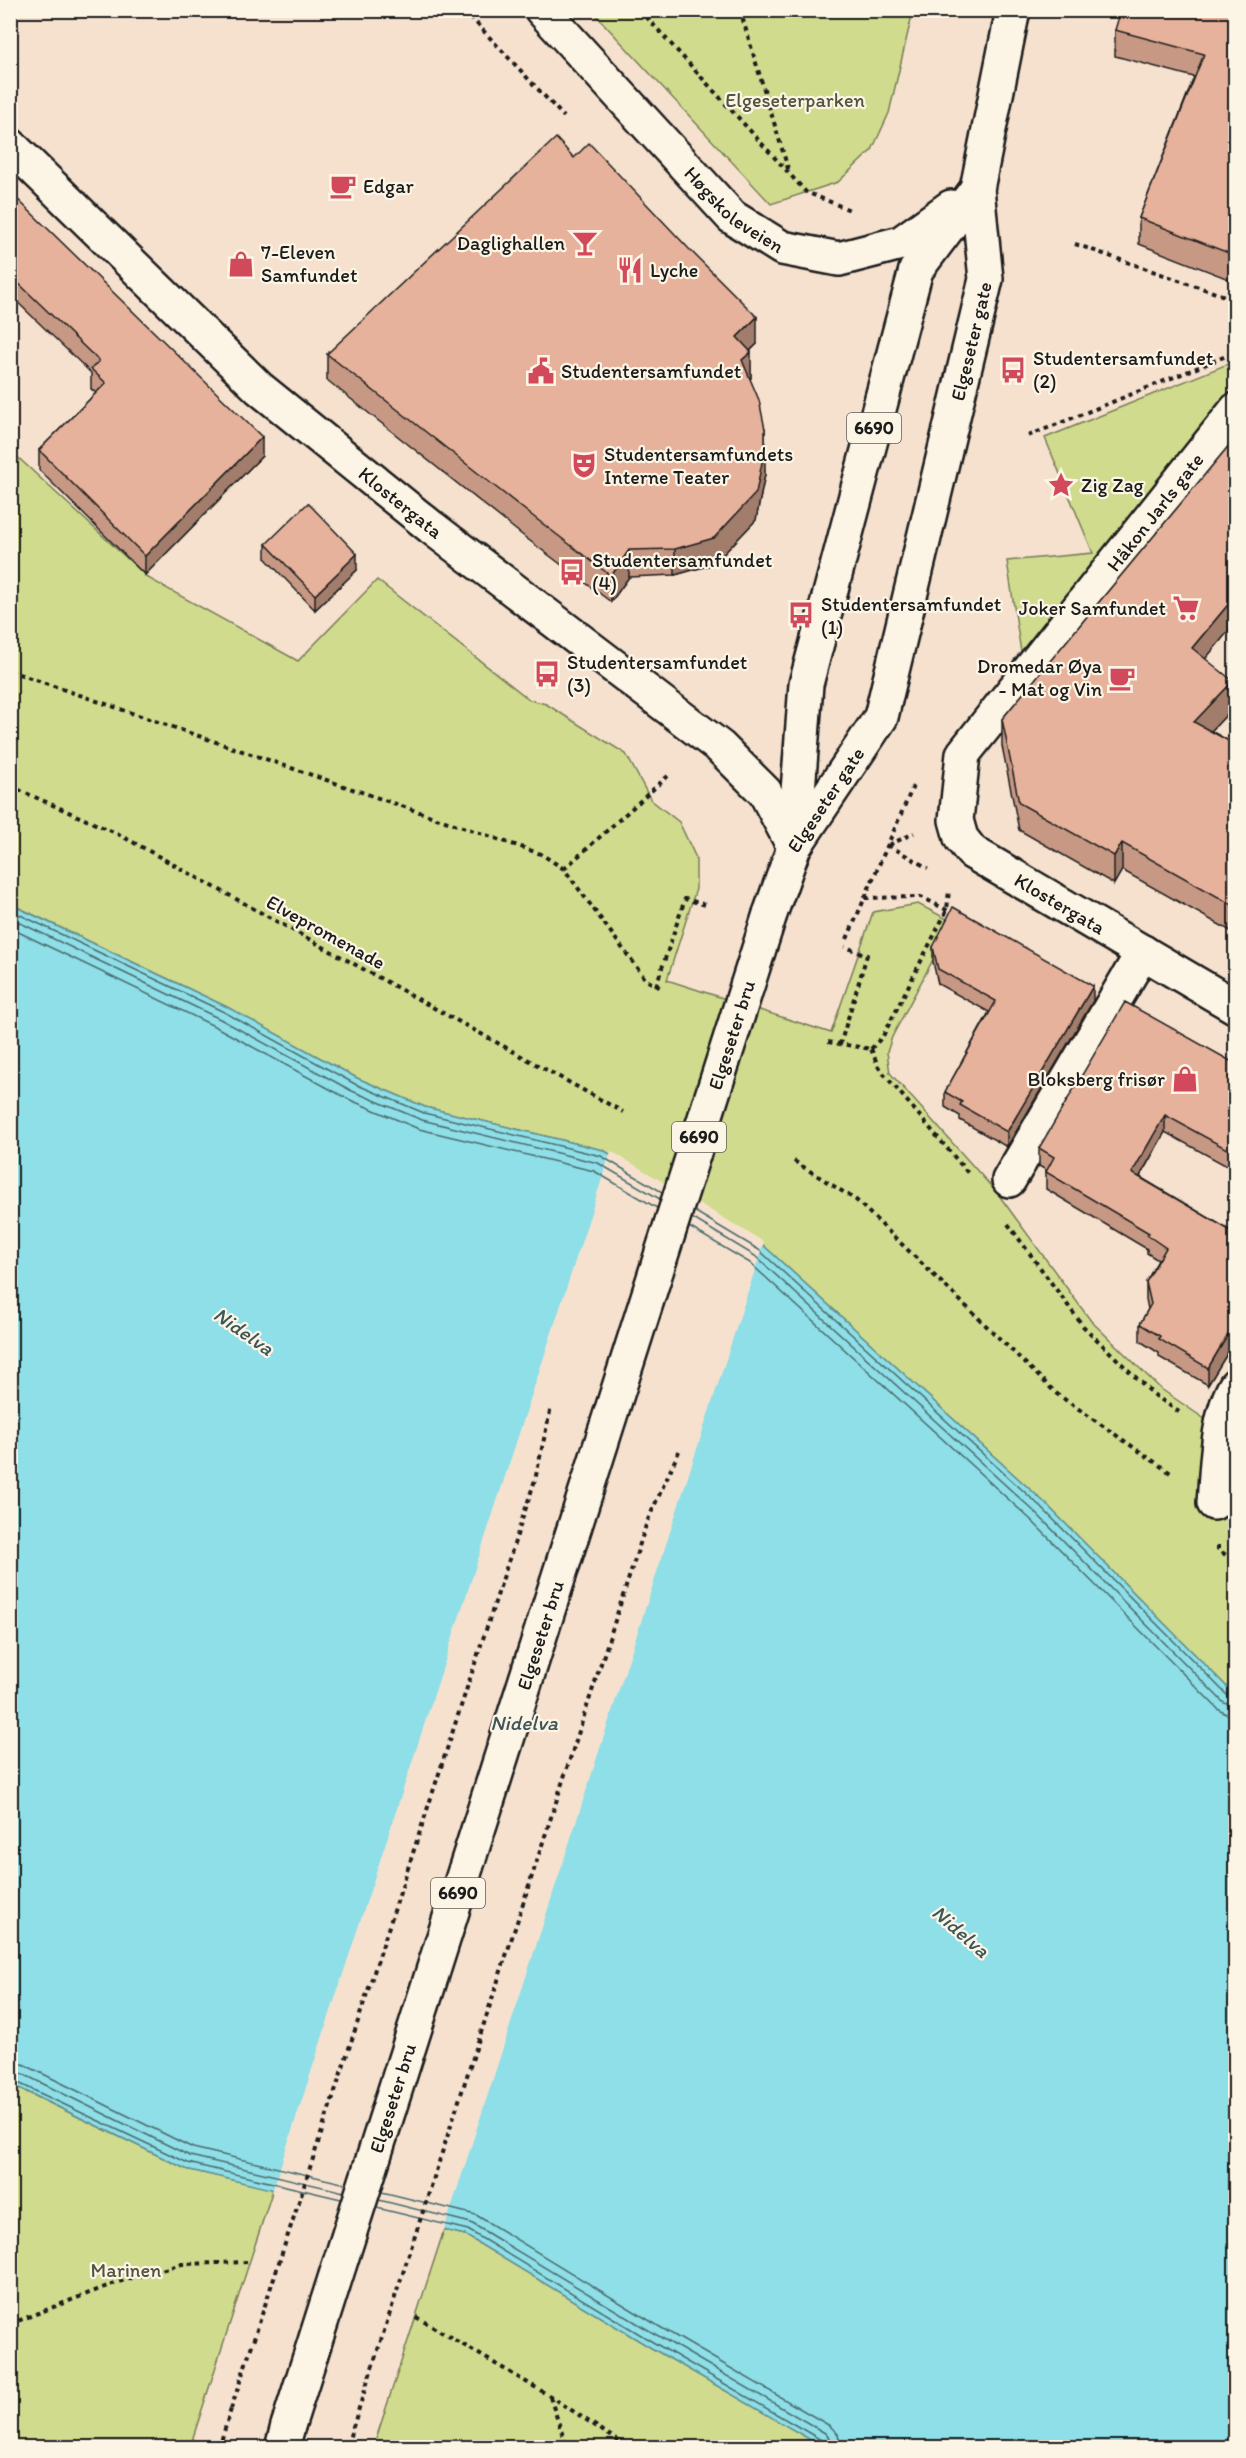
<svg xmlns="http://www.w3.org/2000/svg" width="1246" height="2458" viewBox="0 0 1246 2458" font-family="Itim,sans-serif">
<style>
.green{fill:#d0db8e;stroke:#767c55;stroke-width:1.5}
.water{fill:#8edfe7;stroke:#609196;stroke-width:1.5}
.pier{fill:#f6e1cf}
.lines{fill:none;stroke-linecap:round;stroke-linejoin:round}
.shore{stroke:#4a6a6d;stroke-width:1.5}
.minor-casing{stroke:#1c1c1c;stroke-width:38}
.major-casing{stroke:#1c1c1c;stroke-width:38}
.path{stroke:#1c1c1c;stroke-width:4;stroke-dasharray:4.5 4.5;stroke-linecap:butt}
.minor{stroke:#fcf5e5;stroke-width:33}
.major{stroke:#fcf5e5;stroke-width:33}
.major-bridge-casing{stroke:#1c1c1c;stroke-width:38;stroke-linecap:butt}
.path-bridge{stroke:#1c1c1c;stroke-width:4;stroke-dasharray:4.5 4.5;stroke-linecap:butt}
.major-bridge{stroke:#fcf5e5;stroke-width:33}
.wall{fill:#c79985;stroke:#1c1c1c;stroke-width:1.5}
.shaded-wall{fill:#a27d6c;stroke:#1c1c1c;stroke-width:1.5}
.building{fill:#e7b29b;stroke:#1c1c1c;stroke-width:1.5}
.labels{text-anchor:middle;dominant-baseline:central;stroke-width:4.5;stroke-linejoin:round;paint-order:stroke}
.shield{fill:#fcf5e5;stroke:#5f5d58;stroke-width:1.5}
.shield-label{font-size:18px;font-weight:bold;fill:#1c1c1c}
.park-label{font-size:20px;fill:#52553e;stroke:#fcf5e5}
.poi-label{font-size:20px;fill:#1c1c1c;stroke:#fcf5e5;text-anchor:start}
.street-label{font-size:20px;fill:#1c1c1c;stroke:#fcf5e5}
.water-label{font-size:21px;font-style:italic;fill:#3e5659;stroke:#fcf5e5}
</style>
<rect width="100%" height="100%" fill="#f6e1cf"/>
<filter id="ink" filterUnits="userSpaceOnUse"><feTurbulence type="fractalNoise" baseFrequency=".0167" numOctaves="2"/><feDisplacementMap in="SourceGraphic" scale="12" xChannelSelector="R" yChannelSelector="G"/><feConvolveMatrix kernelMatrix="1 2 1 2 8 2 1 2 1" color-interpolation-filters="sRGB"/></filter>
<g filter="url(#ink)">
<g class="green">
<polygon points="592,11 913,11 889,113 872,150 838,182 771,204"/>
<polygon points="1235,361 1235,390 1021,652 1007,561 1093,553 1045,438"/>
<polygon points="10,450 148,578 298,661 377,580 530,700 546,704 626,754 651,800 679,822 696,858 696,889 667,980 831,1033 873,912 918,904 953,922 892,1037 887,1052 890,1073 998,1194 1091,1321 1161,1389 1228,1435 1236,1455 1235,1695 1045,1503 763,1245 603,1150 425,1107 357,1078 227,1007 11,904"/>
<polygon points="10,2084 186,2169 273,2189 190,2447 11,2447"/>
<polygon points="444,2230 465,2235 648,2346 823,2447 373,2448"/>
</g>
<polygon class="water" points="10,904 227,1007 357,1078 425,1107 603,1150 763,1245 1045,1503 1235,1695 1235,2447 823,2447 648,2346 465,2235 186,2169 11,2084"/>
<polygon class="pier" points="611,1151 764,1242 443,2233 272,2192"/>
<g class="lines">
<g class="shore">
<polyline points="10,910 224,1012 355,1084 424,1113 601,1156 662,1192"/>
<polyline points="10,918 220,1019 352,1091 422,1120 598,1163 660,1199"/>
<polyline points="10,928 216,1027 348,1099 419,1129 594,1171 657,1208"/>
<polyline points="694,1211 759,1250 1041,1507 1229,1697 1236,1699"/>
<polyline points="692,1218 755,1256 1036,1513 1224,1703 1236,1706"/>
<polyline points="689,1227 750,1263 1030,1519 1218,1709 1226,1714 1236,1715"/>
<polyline points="10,2062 23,2064 193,2148 346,2184"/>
<polyline points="10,2071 19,2072 190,2156 344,2192"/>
<polyline points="10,2079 188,2163 341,2199"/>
<polyline points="382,2192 476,2215 660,2327 830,2426 838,2434 841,2448"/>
<polyline points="379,2200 471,2223 655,2334 825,2433 831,2440 832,2448"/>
<polyline points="377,2208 468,2230 651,2341 821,2440 824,2448"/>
</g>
<g class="minor-casing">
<g id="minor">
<path id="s1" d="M1236 410 963 754 956 820 961 838 972 852 1236 1007"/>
<polyline points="1009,1180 1143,952"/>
<path d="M1214 1503C1217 1467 1217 1416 1236 1385"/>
</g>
</g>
<g class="major-casing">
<g id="major">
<path id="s2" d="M542 10 732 217 782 248 839 259 901 243 951 207"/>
<path id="s3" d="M10 145 259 388 431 527 720 747 765 792 794 847"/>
<polyline points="794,845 806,684 916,270 977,189"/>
<path id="s4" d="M770 914 794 847 881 717 986 279 977 189 1013 10"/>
<polyline points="282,2448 288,2426"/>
</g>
</g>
<g class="path">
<polyline points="464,10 564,117"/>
<polyline points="640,10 806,192 850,210"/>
<polyline points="740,10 789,172"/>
<polyline points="1075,244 1236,300"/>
<polyline points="1028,436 1236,352"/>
<polyline points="10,671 541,854 564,869 646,980 663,989"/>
<polyline points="10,786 118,834 623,1112"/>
<polyline points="888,845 928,868"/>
<polyline points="889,845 914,833"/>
<polyline points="564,869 668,776"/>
<polyline points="865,898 921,897 953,913"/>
<polyline points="847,939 914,784"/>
<polyline points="656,986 685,899 706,905"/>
<polyline points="828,1042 871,1049"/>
<polyline points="840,1045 867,955 845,947"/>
<polyline points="871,1049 879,1068 968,1173"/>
<polyline points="871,1049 883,1036 947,910 949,890"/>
<polyline points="794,1161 856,1200 1057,1394 1172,1474"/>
<polyline points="1008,1224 1083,1326 1153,1394 1179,1412"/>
<polyline points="1218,1545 1218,1549 1236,1563"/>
<polyline points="416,2317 550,2396 629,2448"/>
<polyline points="10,2324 115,2283 182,2264 250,2262"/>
<polyline points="550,2397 567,2448"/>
<polyline points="219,2448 231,2409"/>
<polyline points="347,2448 347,2445"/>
</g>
<use href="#minor" class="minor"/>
<use href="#major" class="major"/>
<g class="major-bridge-casing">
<g id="major-bridge">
<path id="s5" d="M288 2426 770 914"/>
</g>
</g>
<g class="path-bridge">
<polyline points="231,2409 535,1480 551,1407"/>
<polyline points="347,2445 647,1522 680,1449"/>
</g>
<use href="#major-bridge" class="major-bridge"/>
</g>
<g class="wall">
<polygon points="1236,12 1236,282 1139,244 1139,218 1194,77 1115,56 1115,30"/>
<polygon points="574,158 757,344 750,351 751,378 750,379 765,474 756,520 714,564 675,575 629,577 611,602 526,538 327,380 327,354"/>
<polygon points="10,192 262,456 145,575 39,470 39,450 96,393 91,389 91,373 10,295"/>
<polygon points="1236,437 1236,622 1205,659 1233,708 1211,731 1236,745 1236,934 1122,870 1114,884 1019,830 1002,746 1002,719"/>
<polygon points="266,544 357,570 315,610 266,559"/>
<polygon points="933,947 1093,1001 1007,1147 960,1120 960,1116 945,1107 945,1092 989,1012 938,984 933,962"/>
<polygon points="1236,1064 1236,1171 1165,1132 1140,1177 1236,1234 1236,1339 1208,1385 1159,1357 1159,1353 1140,1341 1140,1324 1148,1309 1146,1299 1146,1282 1158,1260 1147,1253 1147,1249 1046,1189 1046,1170 1039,1166 1039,1148"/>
</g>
<g class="shaded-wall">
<polygon points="757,317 757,344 737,363 737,337"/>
<polygon points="751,352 751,378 742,387 742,360"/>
<polygon points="765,429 765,474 756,520 714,564 675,575 675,549"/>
<polygon points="262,437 262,456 145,575 145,556"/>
<polygon points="629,550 629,577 611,602 611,576"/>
<polygon points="357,554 357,570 315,610 315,595"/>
<polygon points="1236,595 1236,622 1192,675 1192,648"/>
<polygon points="1233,681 1233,708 1194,749 1194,722"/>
<polygon points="1122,843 1122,870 1114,884 1114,856"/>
<polygon points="1093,986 1093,1001 1007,1147 1007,1132"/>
<polygon points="1165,1115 1165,1132 1132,1190 1132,1173"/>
<polygon points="1236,1321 1236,1339 1208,1385 1208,1368"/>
</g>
<g class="building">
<polygon points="1121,10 1231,10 1236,12 1236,256 1139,218 1204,54 1115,30"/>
<polygon points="556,138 574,158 589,143 690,250 757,317 737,337 751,352 742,360 759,400 765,429 765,447 756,493 714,538 675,549 629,550 611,576 526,511 327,354"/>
<polygon points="10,192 262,437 145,556 39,450 106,383 91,369 99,361 10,275"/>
<polygon points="1236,437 1236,595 1192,648 1233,681 1194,722 1236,745 1236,907 1122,843 1114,856 1019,803 1002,719"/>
<polygon points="308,503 357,554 315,595 266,544"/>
<polygon points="953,907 1093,986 1007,1132 960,1105 962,1102 945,1092 996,1001 938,969 933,947"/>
<polygon points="1125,1002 1236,1064 1236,1154 1165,1115 1132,1173 1236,1234 1236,1321 1208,1368 1159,1339 1160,1336 1140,1324 1151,1304 1146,1282 1166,1248 1147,1235 1149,1233 1046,1172 1054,1157 1039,1148"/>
</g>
</g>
<defs>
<g id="cafe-bare" transform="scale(2.07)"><path d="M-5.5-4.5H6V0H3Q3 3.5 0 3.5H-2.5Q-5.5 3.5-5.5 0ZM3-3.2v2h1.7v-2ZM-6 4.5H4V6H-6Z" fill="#d1495b" stroke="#fcf5e5" stroke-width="2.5" paint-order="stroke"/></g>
<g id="bar-bare" transform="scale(2.07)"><path d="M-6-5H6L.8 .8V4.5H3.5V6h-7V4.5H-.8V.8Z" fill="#d1495b" stroke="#fcf5e5" stroke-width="2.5" paint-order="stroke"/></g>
<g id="shop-bare" transform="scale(2.07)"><path d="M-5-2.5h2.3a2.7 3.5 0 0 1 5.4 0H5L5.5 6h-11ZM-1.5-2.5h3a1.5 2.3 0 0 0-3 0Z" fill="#d1495b" stroke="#fcf5e5" stroke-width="2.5" paint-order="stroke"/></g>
<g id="restaurant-bare" transform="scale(2.07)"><path d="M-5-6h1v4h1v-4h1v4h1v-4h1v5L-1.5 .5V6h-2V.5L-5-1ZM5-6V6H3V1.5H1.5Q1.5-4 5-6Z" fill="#d1495b" stroke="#fcf5e5" stroke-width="2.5" paint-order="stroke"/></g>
<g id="bus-bare" transform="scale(2.07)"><path d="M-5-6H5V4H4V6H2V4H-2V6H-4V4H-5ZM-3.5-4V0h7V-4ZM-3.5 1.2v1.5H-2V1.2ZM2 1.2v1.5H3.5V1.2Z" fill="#d1495b" stroke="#fcf5e5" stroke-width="2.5" paint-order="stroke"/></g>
<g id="civic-bare" transform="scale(2.07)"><path d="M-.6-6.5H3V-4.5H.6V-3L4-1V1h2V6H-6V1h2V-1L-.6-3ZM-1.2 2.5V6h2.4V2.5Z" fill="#d1495b" stroke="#fcf5e5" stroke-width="2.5" paint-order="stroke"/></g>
<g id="theatre-bare" transform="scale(2.07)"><path d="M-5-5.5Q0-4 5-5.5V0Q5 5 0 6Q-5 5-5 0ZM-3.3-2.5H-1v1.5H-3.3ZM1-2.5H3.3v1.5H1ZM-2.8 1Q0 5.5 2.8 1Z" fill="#d1495b" stroke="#fcf5e5" stroke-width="2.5" paint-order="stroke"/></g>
<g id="sight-bare" transform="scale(2.07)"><path d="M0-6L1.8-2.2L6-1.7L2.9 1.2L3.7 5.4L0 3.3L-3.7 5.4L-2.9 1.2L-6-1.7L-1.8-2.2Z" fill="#d1495b" stroke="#fcf5e5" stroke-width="2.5" paint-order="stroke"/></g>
<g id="supermarket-bare" transform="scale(2.07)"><path d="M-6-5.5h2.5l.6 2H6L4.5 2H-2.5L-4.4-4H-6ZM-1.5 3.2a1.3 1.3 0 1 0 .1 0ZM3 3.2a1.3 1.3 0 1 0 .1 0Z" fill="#d1495b" stroke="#fcf5e5" stroke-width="2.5" paint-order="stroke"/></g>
</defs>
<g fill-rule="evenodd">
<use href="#cafe-bare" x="343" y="186"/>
<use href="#bar-bare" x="585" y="243"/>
<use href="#shop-bare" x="241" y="264"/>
<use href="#restaurant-bare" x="630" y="270"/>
<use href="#bus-bare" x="1013" y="370"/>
<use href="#civic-bare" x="541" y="371"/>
<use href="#theatre-bare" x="584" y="465"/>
<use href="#sight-bare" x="1061" y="485"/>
<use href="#bus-bare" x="572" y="572"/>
<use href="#supermarket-bare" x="1186" y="608"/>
<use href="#bus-bare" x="801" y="615"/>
<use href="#bus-bare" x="547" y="674"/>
<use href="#cafe-bare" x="1122" y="678"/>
<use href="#shop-bare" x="1185" y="1079"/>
</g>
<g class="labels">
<g class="shield">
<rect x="847" y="413" width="54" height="30" rx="4.5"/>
<rect x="672" y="1122" width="54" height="30" rx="4.5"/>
<rect x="431" y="1878" width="54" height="30" rx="4.5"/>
</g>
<g class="shield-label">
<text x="874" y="428">6690</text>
<text x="699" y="1137">6690</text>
<text x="458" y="1893">6690</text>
</g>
<g class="park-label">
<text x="795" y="100">Elgeseterparken</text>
<text x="126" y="2270">Marinen</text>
</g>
<g class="poi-label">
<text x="363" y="186">Edgar</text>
<text x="565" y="243" text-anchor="end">Daglighallen</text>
<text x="261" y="252">7-Eleven<tspan x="261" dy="23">Samfundet</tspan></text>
<text x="650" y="270">Lyche</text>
<text x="1033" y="358">Studentersamfundet<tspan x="1033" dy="23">(2)</tspan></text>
<text x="561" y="371">Studentersamfundet</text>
<text x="604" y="454">Studentersamfundets<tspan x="604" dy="23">Interne Teater</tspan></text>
<text x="1081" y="485">Zig Zag</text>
<text x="592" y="560">Studentersamfundet<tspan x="592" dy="23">(4)</tspan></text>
<text x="821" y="604">Studentersamfundet<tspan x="821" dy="23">(1)</tspan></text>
<text x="1166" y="608" text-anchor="end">Joker Samfundet</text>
<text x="567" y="662">Studentersamfundet<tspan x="567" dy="23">(3)</tspan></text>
<text x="1102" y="666" text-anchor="end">Dromedar Øya<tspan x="1102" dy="23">- Mat og Vin</tspan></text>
<text x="1165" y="1079" text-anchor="end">Bloksberg frisør</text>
</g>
<g class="street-label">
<text stroke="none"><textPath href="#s2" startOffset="278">Høgskoleveien</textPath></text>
<text stroke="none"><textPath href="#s4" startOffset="614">Elgeseter gate</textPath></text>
<text stroke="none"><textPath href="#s3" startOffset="530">Klostergata</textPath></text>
<text transform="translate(1155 512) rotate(-52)">Håkon Jarls gate</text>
<text stroke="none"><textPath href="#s4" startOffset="128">Elgeseter gate</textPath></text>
<text stroke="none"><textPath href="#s1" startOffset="644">Klostergata</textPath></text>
<text transform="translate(326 932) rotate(29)">Elvepromenade</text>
<text stroke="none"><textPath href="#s5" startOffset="1460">Elgeseter bru</textPath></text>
<text stroke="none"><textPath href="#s5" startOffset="830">Elgeseter bru</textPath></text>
<text stroke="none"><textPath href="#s5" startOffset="344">Elgeseter bru</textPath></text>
</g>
<g class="water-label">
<text transform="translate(244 1331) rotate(35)">Nidelva</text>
<text x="524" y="1722">Nidelva</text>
<text transform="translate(961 1931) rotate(41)">Nidelva</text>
</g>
</g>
<rect width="1246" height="2458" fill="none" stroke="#fcf5e5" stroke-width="36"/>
<rect x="18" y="18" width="1210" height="2422" fill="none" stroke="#1c1c1c" stroke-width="2" filter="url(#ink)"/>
</svg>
